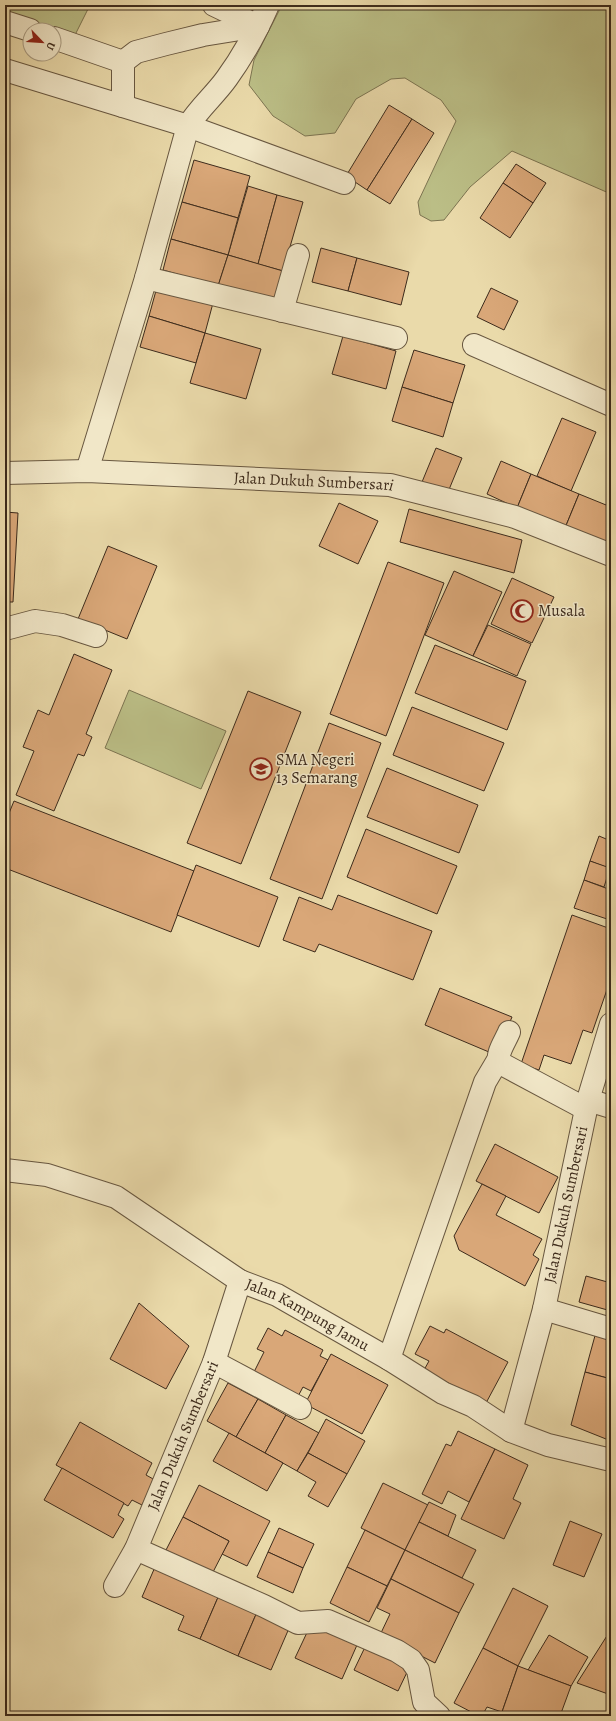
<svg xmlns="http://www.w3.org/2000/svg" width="616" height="1721" viewBox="0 0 616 1721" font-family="Alegreya,serif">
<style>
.green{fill:#bbbe86;stroke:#7c7451}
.building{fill:#d9a778;stroke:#3d2b1c}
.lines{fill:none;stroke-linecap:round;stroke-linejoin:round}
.minor-casing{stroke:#685740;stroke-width:24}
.minor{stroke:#f1e7c8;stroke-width:22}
.labels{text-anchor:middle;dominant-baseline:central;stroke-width:3;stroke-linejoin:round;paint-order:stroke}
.street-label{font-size:16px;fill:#3d2b1c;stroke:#f1e7c8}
.poi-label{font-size:16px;fill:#3d2b1c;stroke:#f1e7c8;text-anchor:start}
</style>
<rect width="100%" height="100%" fill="#eadaaa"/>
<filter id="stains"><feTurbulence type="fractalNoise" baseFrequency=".005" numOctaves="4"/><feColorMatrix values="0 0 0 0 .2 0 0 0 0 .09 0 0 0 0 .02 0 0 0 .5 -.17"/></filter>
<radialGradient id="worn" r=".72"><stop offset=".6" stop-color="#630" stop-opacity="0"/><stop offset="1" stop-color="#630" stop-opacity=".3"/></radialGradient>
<g class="green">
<polygon points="5,5 90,5 75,35 48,30 5,15"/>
<polygon points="282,5 611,5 611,194 512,151 470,187 444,220 431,221 420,215 418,202 456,121 441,100 405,78 391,79 356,99 335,133 305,136 273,116 249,85 254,60"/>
<polygon points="129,690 226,731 201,789 105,748"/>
</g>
<g class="building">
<polygon points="389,105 412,119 367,190 346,176"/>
<polygon points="412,119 434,133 390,204 367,190"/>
<polygon points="194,160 250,176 238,218 182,202"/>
<polygon points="516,164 546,183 533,203 503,183"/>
<polygon points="503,183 533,203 510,238 480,218"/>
<polygon points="248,186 277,195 258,264 228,255"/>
<polygon points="277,195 303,202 283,271 258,264"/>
<polygon points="182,202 238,218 228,255 171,239"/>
<polygon points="171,239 228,255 218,286 163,270"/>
<polygon points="321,248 357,258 348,291 312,282"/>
<polygon points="228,255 283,271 274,302 218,286"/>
<polygon points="357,258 409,272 401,305 348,291"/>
<polygon points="157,287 213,303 205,333 149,316"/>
<polygon points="491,288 518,301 504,330 477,317"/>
<polygon points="149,316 205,333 196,363 140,347"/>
<polygon points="205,333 261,349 246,399 190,383"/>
<polygon points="343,336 396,351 386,389 332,374"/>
<polygon points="414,350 465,365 453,403 402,387"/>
<polygon points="402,387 453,403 443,437 392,421"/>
<polygon points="562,418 596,432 571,491 537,476"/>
<polygon points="436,448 462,458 448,492 422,482"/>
<polygon points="501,461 531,474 517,508 487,494"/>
<polygon points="531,474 579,494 565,528 517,508"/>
<polygon points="611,492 611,507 606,505"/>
<polygon points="579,494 611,507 611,547 565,528"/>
<polygon points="339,503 378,521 358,564 319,546"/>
<polygon points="409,509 522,540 514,573 400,542"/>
<polygon points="5,512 18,513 13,602 5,602"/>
<polygon points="108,546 157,566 127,639 78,619"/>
<polygon points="388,562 444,583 386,736 330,714"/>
<polygon points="454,571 502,592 473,656 425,635"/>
<polygon points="512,578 554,597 532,643 491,624"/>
<polygon points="488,625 531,644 517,676 473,656"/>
<polygon points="435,645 526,681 507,730 415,693"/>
<polygon points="74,654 112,670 86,734 92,737 84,756 78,754 54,811 16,795 34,751 23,747 38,710 49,715"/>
<polygon points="248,691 301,712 241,864 187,843"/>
<polygon points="412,707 504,743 484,791 393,755"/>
<polygon points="329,723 381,743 322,899 270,879"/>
<polygon points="387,768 478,805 459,853 367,817"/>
<polygon points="14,801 194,871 171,932 5,868 5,823"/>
<polygon points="366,829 457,866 437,914 347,877"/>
<polygon points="599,836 611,841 611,869 590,861"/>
<polygon points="590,861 610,868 604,887 584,880"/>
<polygon points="196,865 278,897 259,947 177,915"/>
<polygon points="584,880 611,890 611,916 610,920 574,908"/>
<polygon points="338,895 432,931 413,980 319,944 315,952 283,940 299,897 332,910"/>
<polygon points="572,915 611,929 611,978 592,1033 583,1030 571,1064 544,1055 539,1070 521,1064"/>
<polygon points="440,988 512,1017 496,1055 425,1025"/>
<polygon points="495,1144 558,1177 539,1213 476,1181"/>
<polygon points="482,1184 506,1196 496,1215 542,1239 533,1255 539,1259 525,1286 459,1250 454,1236"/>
<polygon points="586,1276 611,1283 611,1311 579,1302"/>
<polygon points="139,1303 189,1346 166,1389 110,1359"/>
<polygon points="430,1326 444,1333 446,1329 508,1362 486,1403 424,1370 429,1361 415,1354"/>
<polygon points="268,1328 282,1336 285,1330 323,1350 320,1356 328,1360 311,1391 303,1387 296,1400 252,1376 264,1352 257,1349"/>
<polygon points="596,1332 611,1336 611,1379 585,1372"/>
<polygon points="331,1354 388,1385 362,1434 305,1404"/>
<polygon points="585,1372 611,1379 611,1441 571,1425"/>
<polygon points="228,1383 258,1399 236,1437 207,1421"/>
<polygon points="258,1399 286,1415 265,1453 236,1437"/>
<polygon points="286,1415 319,1433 297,1471 265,1453"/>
<polygon points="326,1419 365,1441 347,1474 308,1453"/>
<polygon points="80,1422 152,1463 146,1475 155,1480 142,1505 132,1500 128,1506 56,1465"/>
<polygon points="458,1431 495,1449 469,1502 448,1491 442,1504 422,1494 446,1444 451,1446"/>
<polygon points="229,1433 283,1463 267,1491 213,1461"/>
<polygon points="495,1449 528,1465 513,1499 521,1503 504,1539 461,1519"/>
<polygon points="308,1453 347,1474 328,1507 308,1496 316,1482 297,1471"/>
<polygon points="62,1468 124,1503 118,1515 124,1519 113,1538 44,1500"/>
<polygon points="383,1483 428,1505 405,1550 361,1528"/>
<polygon points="199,1485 270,1521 247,1566 222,1554 229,1541 183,1517"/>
<polygon points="429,1502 456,1515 448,1536 419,1522"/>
<polygon points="183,1517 229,1541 212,1574 166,1550"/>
<polygon points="570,1521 602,1534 584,1577 553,1565"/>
<polygon points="419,1522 476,1550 462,1578 405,1550"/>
<polygon points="279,1528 314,1544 303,1568 268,1552"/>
<polygon points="365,1530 405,1550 387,1586 347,1567"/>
<polygon points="405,1550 474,1584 459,1613 391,1579"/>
<polygon points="268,1552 303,1568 293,1593 257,1577"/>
<polygon points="155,1567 219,1595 200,1639 178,1630 184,1616 142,1597"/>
<polygon points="347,1567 387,1586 369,1622 330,1603"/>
<polygon points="391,1579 459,1613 435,1663 380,1635 390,1614 377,1608"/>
<polygon points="513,1588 548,1606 518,1666 483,1648"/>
<polygon points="219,1595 257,1612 238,1656 200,1639"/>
<polygon points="257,1612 290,1626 271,1670 238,1656"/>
<polygon points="311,1624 357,1645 342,1679 295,1658"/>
<polygon points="610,1631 611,1631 611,1695 577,1683"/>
<polygon points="549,1635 588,1657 571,1686 528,1670"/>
<polygon points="366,1645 410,1666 398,1691 354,1670"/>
<polygon points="483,1648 518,1666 502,1712 487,1707 482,1716 479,1716 454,1703"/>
<polygon points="518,1666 571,1686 560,1716 512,1716 502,1712"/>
</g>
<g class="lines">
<g class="minor-casing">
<g id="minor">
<polyline points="214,5 258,26"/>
<polyline points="5,22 30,30"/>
<polyline points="54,38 123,62"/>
<polyline points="123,62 136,52 166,44 203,35 258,26"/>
<polyline points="123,62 123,106"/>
<polyline points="5,70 188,126 344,183"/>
<polyline points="146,278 396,338"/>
<polyline points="282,311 298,255"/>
<polyline points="474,345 611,405"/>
<path d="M87 471 146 278 188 126C199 108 215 95 227 78 243 56 257 30 268 5"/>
<path id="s1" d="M5 473 87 471 390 485 515 517 611 555"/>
<polyline points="5,629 35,621 62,625 96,636"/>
<path d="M509 1032C506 1040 495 1055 500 1063L586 1109"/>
<polyline points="588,1100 611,1107"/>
<path id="s2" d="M5 1170 47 1175 116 1197 240 1281 277 1295 389 1359 443 1393 473 1406 511 1431 548 1445 611 1460"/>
<polyline points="544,1309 611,1329"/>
<polyline points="389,1359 485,1082 498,1060"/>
<polyline points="214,1362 300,1408"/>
<path id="s3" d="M511 1431 544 1309 588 1100 611 1024"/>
<polyline points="136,1549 264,1606 298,1623 328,1621 397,1651 411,1660 418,1670 424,1702 439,1716"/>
<path id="s4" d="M115 1586 136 1549 214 1362 240 1281"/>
</g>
</g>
<use href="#minor" class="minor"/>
</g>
<defs>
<g id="mosque-ring" transform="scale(1.15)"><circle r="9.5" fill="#f1e7c8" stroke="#8f2418" stroke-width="1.5"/><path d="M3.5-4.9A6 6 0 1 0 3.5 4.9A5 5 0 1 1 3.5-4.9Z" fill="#8f2418"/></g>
<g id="school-ring" transform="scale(1.15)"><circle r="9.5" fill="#f1e7c8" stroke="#8f2418" stroke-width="1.5"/><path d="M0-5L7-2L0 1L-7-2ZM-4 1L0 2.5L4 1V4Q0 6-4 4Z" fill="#8f2418"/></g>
</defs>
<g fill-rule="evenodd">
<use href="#mosque-ring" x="522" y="611"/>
<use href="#school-ring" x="261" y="769"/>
</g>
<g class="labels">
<g class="street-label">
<text stroke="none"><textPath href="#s1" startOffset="309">Jalan Dukuh Sumbersari</textPath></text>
<text stroke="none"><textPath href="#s3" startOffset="233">Jalan Dukuh Sumbersari</textPath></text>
<text stroke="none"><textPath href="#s2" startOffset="340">Jalan Kampung Jamu</textPath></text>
<text stroke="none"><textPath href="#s4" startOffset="165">Jalan Dukuh Sumbersari</textPath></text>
</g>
<g class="poi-label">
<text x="538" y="611">Musala</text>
<text x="276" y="760">SMA Negeri<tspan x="276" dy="18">13 Semarang</tspan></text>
</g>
</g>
<rect width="616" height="1721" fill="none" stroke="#eadaaa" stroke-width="20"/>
<rect x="6" y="6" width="604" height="1709" fill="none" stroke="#3d2b1c" stroke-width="2"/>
<rect x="10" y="10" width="596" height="1701" fill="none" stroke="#3d2b1c"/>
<g transform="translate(42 42) rotate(115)"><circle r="19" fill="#f1e7c8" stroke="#a99c83"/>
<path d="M0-3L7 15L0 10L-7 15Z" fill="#8f2418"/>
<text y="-6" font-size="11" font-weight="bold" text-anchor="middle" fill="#3d2b1c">U</text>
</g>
<rect width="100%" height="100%" filter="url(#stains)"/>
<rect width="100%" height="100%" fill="url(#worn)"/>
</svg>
